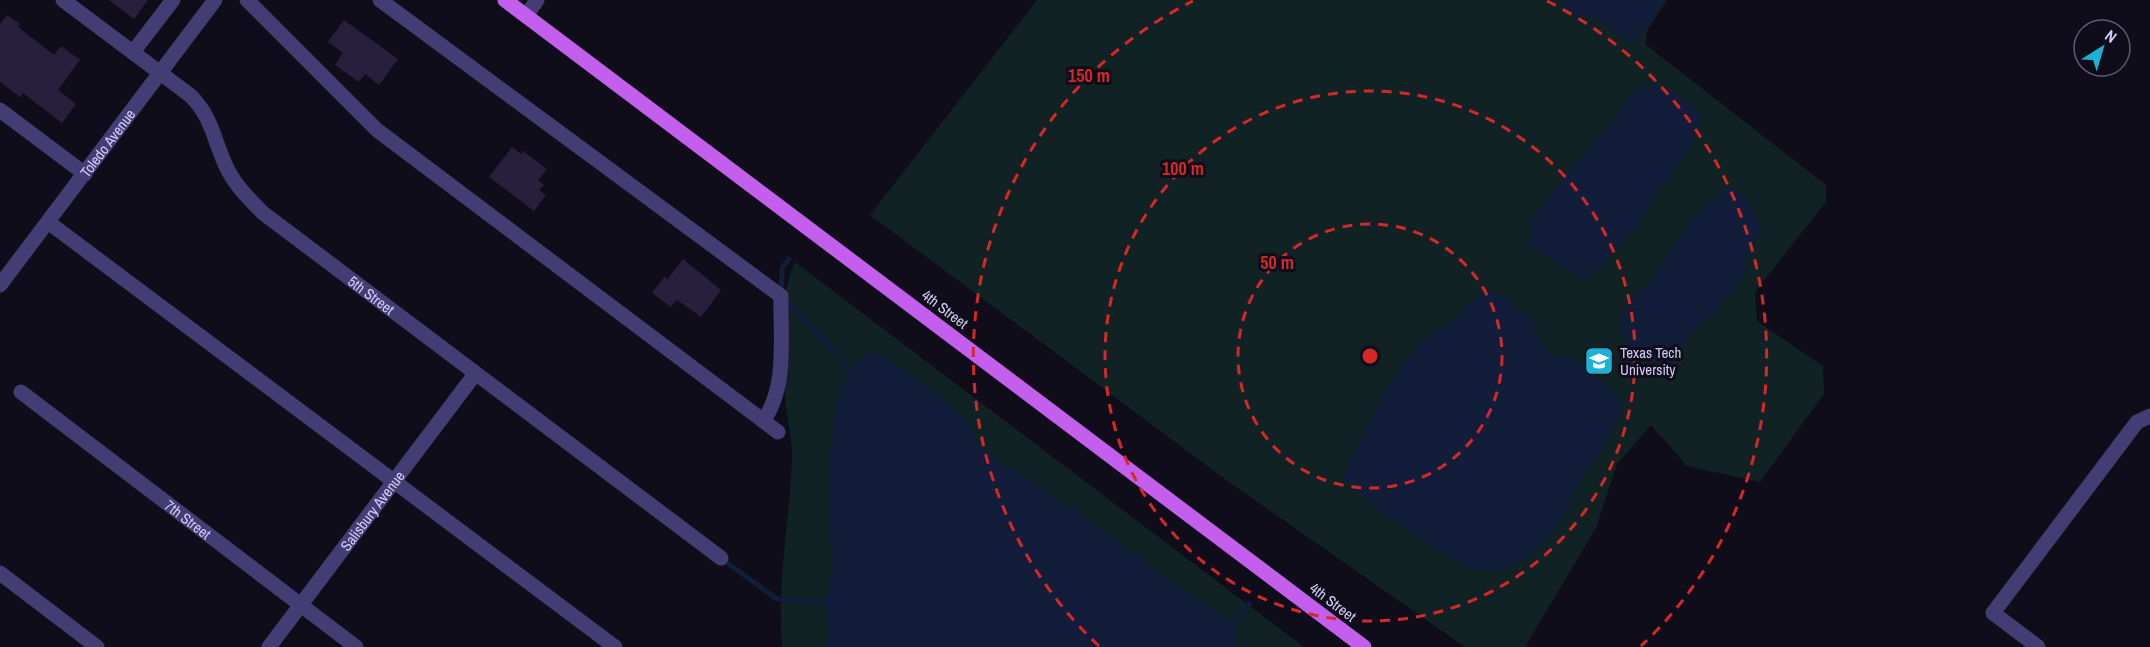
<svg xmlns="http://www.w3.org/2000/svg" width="2150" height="647" viewBox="0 0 2150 647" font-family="'Archivo Narrow',sans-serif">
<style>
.green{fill:#102223}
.water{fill:#111d39}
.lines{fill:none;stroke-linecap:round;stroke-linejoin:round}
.stream{stroke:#111d39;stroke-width:5}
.building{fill:#271f3c}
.minor{stroke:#443d73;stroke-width:15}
.major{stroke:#c35fec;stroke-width:15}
.ring{fill:none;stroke:#d62828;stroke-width:3;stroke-dasharray:10 8}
.labels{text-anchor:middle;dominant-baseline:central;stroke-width:6;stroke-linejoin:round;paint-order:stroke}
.street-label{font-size:15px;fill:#d4cbf9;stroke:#100d1a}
.poi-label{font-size:15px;fill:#d4cbf9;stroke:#100d1a;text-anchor:start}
.centre{fill:#d62828;stroke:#100d1a;stroke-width:3}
.ring-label{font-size:18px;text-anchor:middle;font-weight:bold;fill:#d62828;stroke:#100d1a;stroke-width:6;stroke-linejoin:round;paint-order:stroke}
</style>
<rect width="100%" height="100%" fill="#100d1a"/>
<g class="green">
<polygon points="1037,0 1667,0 1647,31 1645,44 1826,185 1826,202 1755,292 1757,321 1823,366 1824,394 1760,482 1687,466 1651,425 1617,464 1596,528 1526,645 1529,647 1465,647 1233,485 870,215"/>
<path d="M795 262 1304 647H782C777 585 789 523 792 461 793 443 788 424 786 406 782 365 777 300 795 262Z"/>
</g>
<g class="water">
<polygon points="1563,0 1664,0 1640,36 1629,43 1604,23 1584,15 1577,19 1566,10"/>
<polygon points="1656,83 1691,104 1701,121 1691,149 1671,172 1640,221 1607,261 1584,279 1527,246 1532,218 1561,181 1611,124 1632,93"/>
<path d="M1731 187 1744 195 1762 230 1747 253 1743 277 1716 312 1697 327 1669 365 1640 360 1620 334C1622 325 1623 310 1628 303 1635 293 1647 287 1654 277 1675 244 1696 207 1731 187Z"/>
<path d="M1495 292 1532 320 1548 354 1576 359 1624 403 1604 449 1582 477 1556 529 1524 560 1494 572 1470 569 1434 547 1375 507 1343 477C1363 432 1385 383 1418 346 1427 336 1442 331 1452 322 1470 304 1468 296 1495 292Z"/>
<path d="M871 352 888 359 933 391 969 423 980 447 995 459 1041 487 1065 507 1071 506 1126 549 1141 557 1157 572 1229 620 1237 621 1234 647H827C831 625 826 620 826 601 826 589 832 577 831 565 831 516 817 376 871 352Z"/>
</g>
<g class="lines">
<g class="stream">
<polyline points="789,259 782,268 781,296 851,370"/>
<polyline points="722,559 777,599 826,602"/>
<polyline points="1237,621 1249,604"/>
</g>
</g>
<g class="building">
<polygon points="109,0 148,0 134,19"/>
<polygon points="7,15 20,24 18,27 54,55 61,46 80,60 58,90 76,104 62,123 23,93 20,97 0,82 0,24"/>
<polygon points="344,20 398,59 379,85 365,74 359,82 335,65 343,53 328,42"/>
<polygon points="512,147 521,154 523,151 547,169 538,180 544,185 539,190 546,195 534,211 489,177"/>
<polygon points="683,259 721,290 701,317 677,300 671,307 652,293 664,277 668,279"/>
</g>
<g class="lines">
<g class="minor">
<path id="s1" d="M63 0 191 96C212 118 213 137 225 164 233 183 248 198 263 213L721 558"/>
<polyline points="247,0 377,130 778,432"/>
<path d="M380 0 781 296C780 336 788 387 763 421"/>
<polyline points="526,16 537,0"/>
<polyline points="133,52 173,0"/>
<polyline points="0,110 85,174"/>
<polyline points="48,222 615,647"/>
<path id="s2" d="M0 285 215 0"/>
<path id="s3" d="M21 392 356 647"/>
<polyline points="0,573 97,647"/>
<path id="s4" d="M269 647 475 374"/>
<polyline points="2038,647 1993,613 2137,422 2150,416"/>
</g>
<polyline class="major" points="505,0 1364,647"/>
</g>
<g class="ring">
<circle cx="1370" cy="356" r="132"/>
<circle cx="1370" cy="356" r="265"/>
<path d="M1099 646A397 397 0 0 1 1193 1M1547 1A397 397 0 0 1 1641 646"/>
</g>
<defs>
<g id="university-square" transform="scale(1.5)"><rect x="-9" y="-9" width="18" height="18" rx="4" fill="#1ab3d6" stroke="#100d1a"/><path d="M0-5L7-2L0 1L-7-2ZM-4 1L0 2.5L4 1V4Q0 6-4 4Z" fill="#fff"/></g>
</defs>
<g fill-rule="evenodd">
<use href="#university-square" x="1599" y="361"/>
</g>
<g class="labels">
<g class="street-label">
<text stroke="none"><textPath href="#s2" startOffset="178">Toledo Avenue</textPath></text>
<text stroke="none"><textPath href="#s1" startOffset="435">5th Street</textPath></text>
<text transform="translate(945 309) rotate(37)">4th Street</text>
<text stroke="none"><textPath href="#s4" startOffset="171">Salisbury Avenue</textPath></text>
<text stroke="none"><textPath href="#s3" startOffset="210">7th Street</textPath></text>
<text transform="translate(1333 602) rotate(37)">4th Street</text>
</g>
<g class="poi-label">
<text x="1620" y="352">Texas Tech<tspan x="1620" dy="17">University</tspan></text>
</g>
</g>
<circle cx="1370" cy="356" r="9" class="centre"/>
<g class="ring-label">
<text x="1089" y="82">150 m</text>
<text x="1183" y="175">100 m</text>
<text x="1277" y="269">50 m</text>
</g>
<g transform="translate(2102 48) rotate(37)"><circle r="28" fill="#100d1a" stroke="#5e5973" stroke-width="1.5"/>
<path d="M0-4.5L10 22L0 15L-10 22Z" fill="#1ab3d6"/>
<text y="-9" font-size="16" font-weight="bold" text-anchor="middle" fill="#d4cbf9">N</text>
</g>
</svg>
